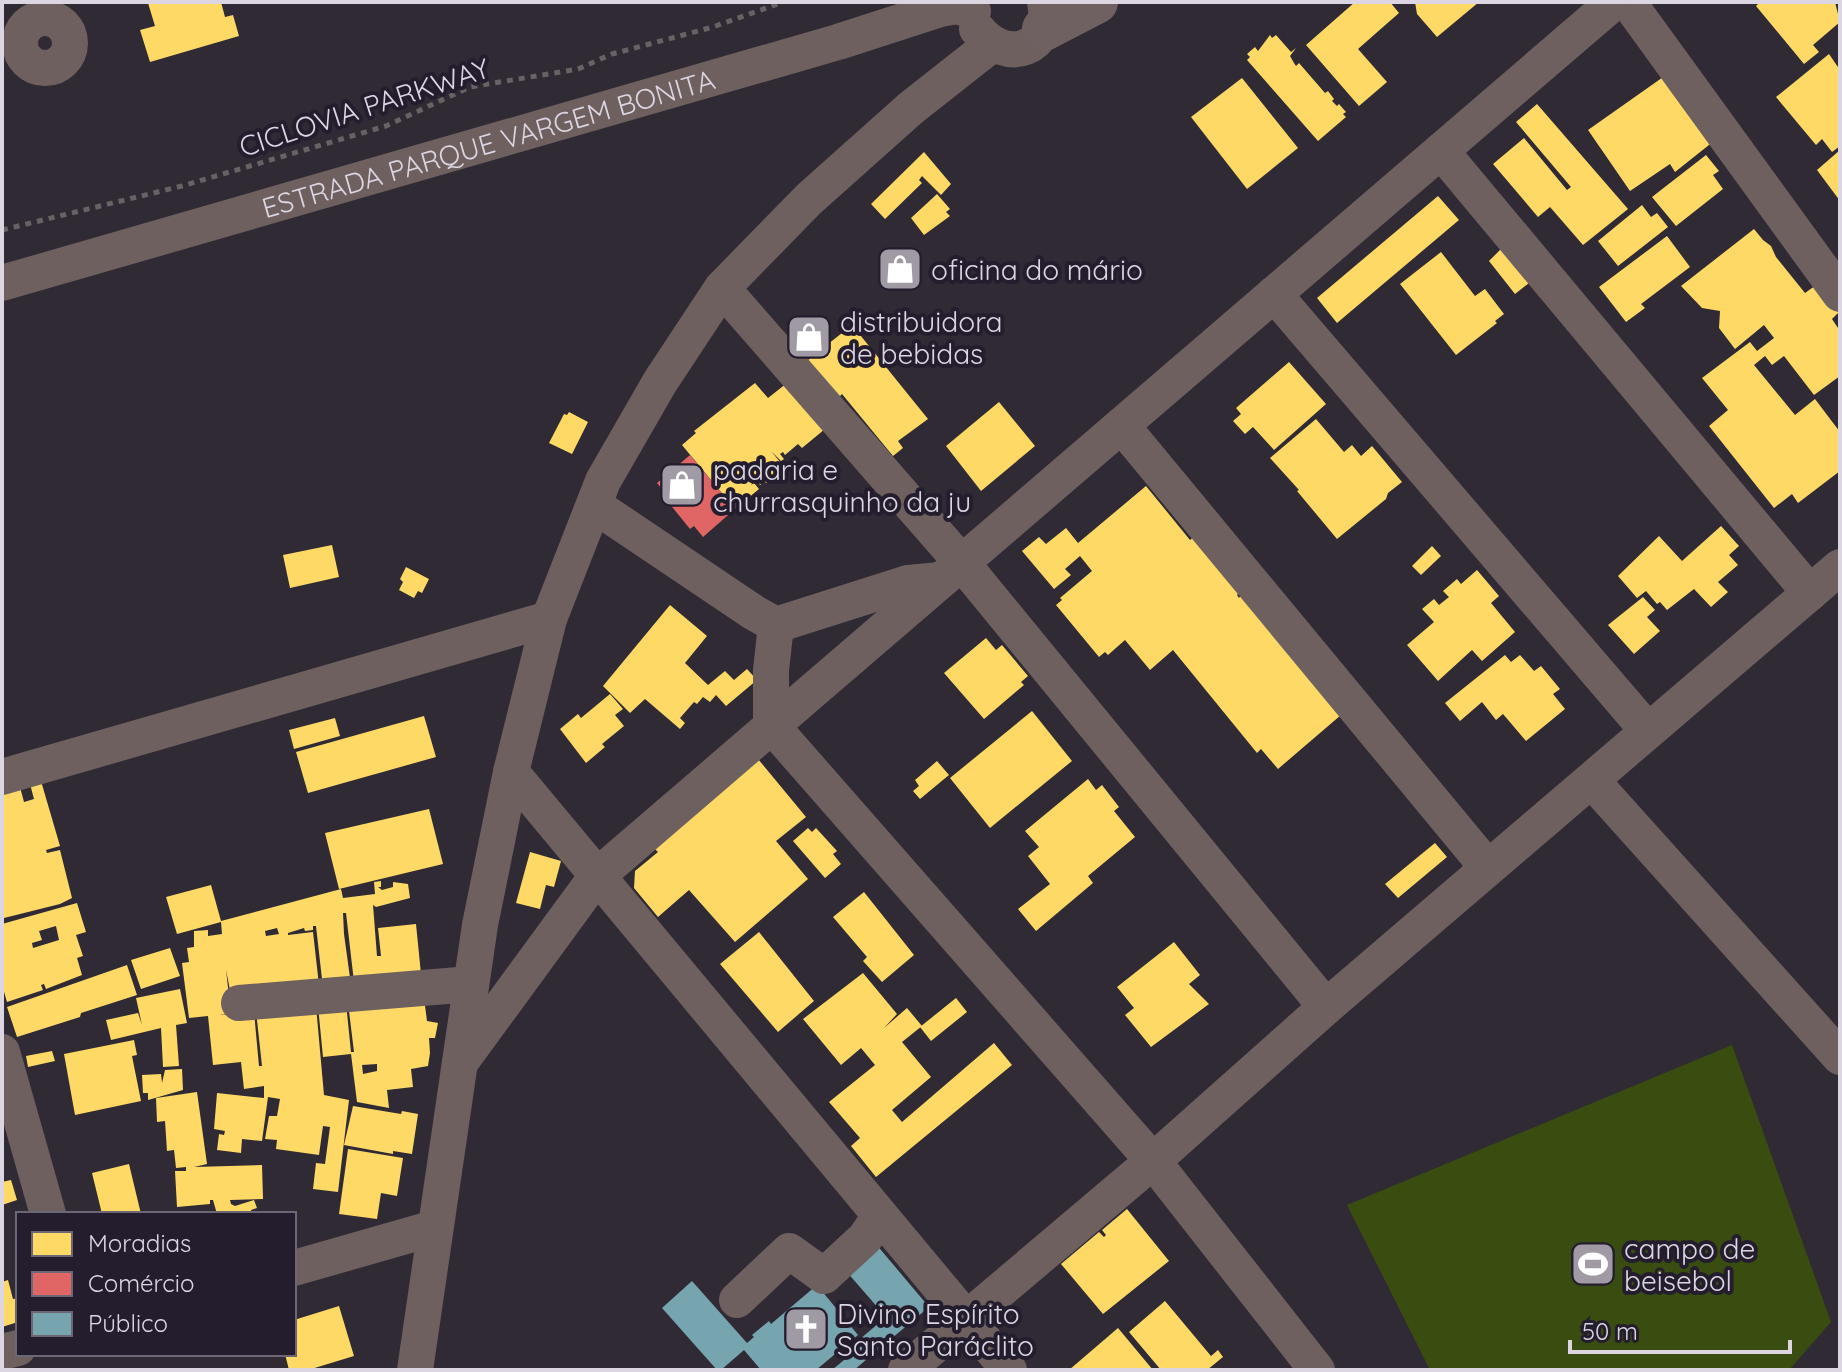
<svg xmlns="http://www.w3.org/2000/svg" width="1842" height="1372" viewBox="0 0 1842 1372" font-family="Quicksand,sans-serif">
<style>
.green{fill:#3a4d11}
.homes{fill:#ffd966;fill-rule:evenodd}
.shops{fill:#e06666}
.public{fill:#76a5af}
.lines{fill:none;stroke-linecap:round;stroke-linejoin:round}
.path{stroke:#6a6164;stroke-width:5;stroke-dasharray:6 6;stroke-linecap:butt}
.minor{stroke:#6d605f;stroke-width:36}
.major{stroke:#6f6162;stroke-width:44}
.labels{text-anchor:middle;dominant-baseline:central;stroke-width:8;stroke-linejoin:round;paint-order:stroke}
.street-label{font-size:28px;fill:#dbd6e1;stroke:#241d2d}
.poi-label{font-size:28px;fill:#dbd6e1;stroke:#241d2d;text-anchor:start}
</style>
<rect width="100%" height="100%" fill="#2f2a34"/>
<polygon class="green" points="1732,1045 1831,1322 1789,1370 1430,1370 1347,1205"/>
<g class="homes">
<polygon points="221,2 225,17 233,15 239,36 150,62 140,30 155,26 148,3"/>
<polygon points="1355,2 1390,2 1399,13 1358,49 1387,82 1359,106 1306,45"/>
<polygon points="1415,2 1479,2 1437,37 1417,14"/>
<polygon points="1760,2 1835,2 1840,22 1813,45 1819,52 1804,64 1756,6"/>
<polygon points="1270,35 1272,38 1276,35 1291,52 1296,48 1290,56 1294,63 1296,66 1299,63 1325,93 1328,91 1334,99 1332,101 1337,106 1339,104 1346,112 1343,114 1346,117 1318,141 1247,60 1250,57 1247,54 1255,47 1258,51"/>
<polygon points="1829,54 1840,70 1840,146 1832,152 1822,139 1816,145 1776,97"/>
<polygon points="1666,75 1714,141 1675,172 1670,164 1630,191 1588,130"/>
<polygon points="1242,78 1298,148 1247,189 1191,117"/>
<polygon points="1537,104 1628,209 1583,245 1550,207 1538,217 1493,164 1524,138 1567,190 1571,187 1516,122"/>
<polygon points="1840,150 1840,201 1817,170"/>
<polygon points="924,152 951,184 941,195 922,176 919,180 922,183 885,219 871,204"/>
<polygon points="1706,155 1719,171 1713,175 1723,189 1676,226 1652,197"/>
<polygon points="937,194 950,209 946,212 950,216 924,235 911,218"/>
<polygon points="1438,196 1459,220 1337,323 1317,298"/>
<polygon points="1642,205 1651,217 1657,213 1668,227 1618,266 1598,241"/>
<polygon points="1754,229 1763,240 1771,246 1776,257 1805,293 1819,283 1840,311 1832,319 1840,331 1840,376 1814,395 1784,356 1772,365 1765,356 1754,365 1795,415 1815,399 1840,432 1840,471 1798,503 1792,494 1774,508 1709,426 1728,410 1702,378 1750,342 1757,351 1774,338 1764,325 1735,349 1719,328 1720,311 1702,308 1681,286"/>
<polygon points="1667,236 1690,267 1641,304 1645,308 1626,322 1599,287"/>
<polygon points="1501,249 1529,283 1515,294 1489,261"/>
<polygon points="1441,252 1475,296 1485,289 1504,314 1495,321 1497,323 1456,355 1400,284"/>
<polygon points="852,325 928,419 898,441 903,448 893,456 842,394 839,397 808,360"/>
<polygon points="1289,362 1326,404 1274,450 1253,427 1245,434 1233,421 1241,414 1236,408"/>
<polygon points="755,383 768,398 787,383 825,429 802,448 798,444 785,455 783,452 780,454 784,459 781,461 771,451 785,468 766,483 765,481 760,485 758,482 755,484 753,482 751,485 754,483 759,489 735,509 682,445 696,433 694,431"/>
<polygon points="999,402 1035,446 981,491 946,446"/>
<polygon points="569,412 588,422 572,454 549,443 564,414 567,415"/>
<polygon points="1316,419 1344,452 1352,445 1361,456 1372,446 1402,482 1388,493 1386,499 1337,539 1297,491 1299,490 1270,458"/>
<polygon points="1146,486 1190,540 1198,533 1244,587 1237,595 1239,598 1241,595 1341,715 1278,769 1261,749 1257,753 1173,650 1150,670 1125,640 1108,655 1105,652 1099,657 1056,605 1062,600 1060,598 1092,571 1080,556 1065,569 1071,575 1054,589 1022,551 1039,537 1046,544 1066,528 1078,543"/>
<polygon points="1721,526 1739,546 1729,555 1738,565 1718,582 1728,592 1711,607 1694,589 1667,610 1660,602 1657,604 1646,591 1637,598 1618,576 1659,536 1682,561"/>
<polygon points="332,545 339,577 290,588 283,555"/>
<polygon points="1432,546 1441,556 1421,575 1412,566"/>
<polygon points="406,567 429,579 422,593 418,591 414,598 399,590 403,582 400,579"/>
<polygon points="1477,570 1499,596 1491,603 1515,632 1482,661 1472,650 1438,681 1407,645 1434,622 1422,609 1434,599 1439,605 1449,597 1443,591 1457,579 1461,584"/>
<polygon points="1643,597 1655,610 1647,617 1660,631 1634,654 1608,625"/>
<polygon points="670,605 707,636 685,663 708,685 725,671 734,680 747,669 757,680 726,706 716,695 710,702 703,697 697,704 694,702 680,718 685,723 680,729 645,699 630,713 603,686"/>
<polygon points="986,638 996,650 1002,645 1028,676 1021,682 1024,685 984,719 944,673"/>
<polygon points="1505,655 1511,662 1520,655 1534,671 1541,666 1560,689 1553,694 1565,709 1526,741 1503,714 1496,720 1482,702 1460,721 1445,703"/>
<polygon points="610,694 623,709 615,715 624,726 602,744 605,747 586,763 560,729 578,714 581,718"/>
<polygon points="1032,711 1072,761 990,828 950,778"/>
<polygon points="424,716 436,757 308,793 296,752"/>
<polygon points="335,718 340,736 294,749 289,730"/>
<polygon points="758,759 806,817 776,841 808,879 735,942 689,890 658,917 634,888 635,871 658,852 653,847"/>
<polygon points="937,761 949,775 920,799 913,791 919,786 915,780"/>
<polygon points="1088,779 1096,790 1102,785 1119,807 1114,811 1135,837 1088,876 1093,883 1036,931 1018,909 1050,884 1028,856 1039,847 1025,831"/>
<polygon points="41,781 60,846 46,850 47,853 60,850 72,898 60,904 4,918 2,909 2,792 20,787 24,802 34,799 30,784"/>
<polygon points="429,809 443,864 339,889 325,833"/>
<polygon points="808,828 812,832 816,828 837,851 833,854 841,864 825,878 793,841"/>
<polygon points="1435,843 1447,857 1398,898 1385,884"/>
<polygon points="530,852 561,861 554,887 546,885 540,909 516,903"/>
<path d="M381 881V887H378L382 890 393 887V882L408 884 410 898 376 907 373 905 377 956H381L378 928 416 924 421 974 354 982 346 913H343L344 934 351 985 323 988 316 926H313V930L305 931 304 928 288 933V935L313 932 319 985 231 995 226 970 231 1013 219 1015 254 1012 259 1066H262L256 1011 316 1006 324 1095 349 1100 338 1192 313 1189 316 1163 325 1164 330 1127 323 1126 319 1155 276 1149 277 1140 265 1139 269 1116H277L280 1099 268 1097 262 1141 242 1139 241 1153 217 1150 219 1134 224 1135 225 1131 214 1129 217 1093 264 1098V1086L244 1089 241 1062 213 1065 208 1016 189 1018 182 963 189 962 187 948 194 947V931L208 930V936L222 934 221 922 177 934 166 897 211 885 221 921 341 889 343 898 375 894 374 882ZM277 928 279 934 266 936 265 931Z"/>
<polygon points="864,892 914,955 882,982 863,961 867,957 833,917"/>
<path d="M77 903 86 932 76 935 83 956 77 958 82 975 46 989 44 984 41 985 43 990 7 1002 2 985V924ZM56 926 59 940 33 948 32 943 42 940 39 931Z"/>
<polygon points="759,932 814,1001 778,1032 720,964"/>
<polygon points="1174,942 1200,975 1189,984 1209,1004 1151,1047 1125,1015 1134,1008 1117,987"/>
<polygon points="170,948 180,976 141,989 131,960"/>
<polygon points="127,965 137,995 81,1013 80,1017 17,1037 7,1007"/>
<polygon points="863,973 897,1014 884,1028 907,1008 922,1026 902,1042 931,1077 892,1110 902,1122 994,1043 1012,1065 876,1177 851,1146 860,1138 829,1102 875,1065 861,1048 841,1065 803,1019"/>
<polygon points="180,989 187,1023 176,1025 179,1066 163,1067 161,1028 111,1040 106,1020 138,1013 142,1025 136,998"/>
<path d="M424 998 427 1021 438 1023 435 1038H429L430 1053 428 1066 411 1069 413 1087 387 1090 389 1108 357 1102 351 1054 323 1057 318 1006 346 1003 351 1052H354L348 1003ZM377 1064V1071L363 1074 362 1065Z"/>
<polygon points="956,998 967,1012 931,1041 920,1027"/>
<polygon points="134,1040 137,1055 132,1056 141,1101 75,1115 64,1054"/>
<polygon points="52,1051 55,1061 28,1067 26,1056"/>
<polygon points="182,1069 183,1090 148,1100 148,1093 143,1093 142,1075 161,1074 162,1083 165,1070"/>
<polygon points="197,1092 207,1164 194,1167 262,1165 263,1199 230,1200 231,1204 235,1206 254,1200 257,1208 251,1210 252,1214 217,1214 213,1200 210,1200 210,1204 177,1207 175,1171 186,1171 186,1167 176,1168 174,1150 167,1151 165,1121 157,1122 156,1098"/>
<polygon points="353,1106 401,1114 402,1111 418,1114 412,1154 393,1151 393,1154 344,1145"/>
<polygon points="348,1149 403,1158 397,1196 381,1193 377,1219 339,1214"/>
<polygon points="129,1164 141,1214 102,1214 92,1173"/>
<polygon points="11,1180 17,1200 2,1205 2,1182"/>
<polygon points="1127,1209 1169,1261 1103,1314 1061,1264 1099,1232 1104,1237 1106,1235 1102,1230"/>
<polygon points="8,1280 13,1299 18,1298 18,1322 2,1327 2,1282"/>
<polygon points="1165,1301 1211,1356 1218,1350 1223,1357 1207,1370 1161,1370 1129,1332"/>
<polygon points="339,1306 354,1356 308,1370 289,1370 285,1354 294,1354 294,1320"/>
<polygon points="1118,1328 1153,1370 1069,1370"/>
</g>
<polygon class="shops" points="690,455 735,509 703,537 694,526 690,529 660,492 663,490 657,483"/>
<g class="public">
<polygon points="870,1237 929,1307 854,1370 832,1370 844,1360 840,1356 886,1317 839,1263"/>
<polygon points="692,1281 747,1343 754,1337 752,1335 769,1321 771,1324 817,1285 858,1335 816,1370 761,1370 744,1350 721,1370 717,1370 662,1308"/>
</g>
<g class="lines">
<polyline class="path" points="2,230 182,186 386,126 470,87 578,69 612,54 713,27 783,2"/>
<g class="minor">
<polyline points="1628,2 1840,294"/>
<circle cx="45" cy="43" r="25"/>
<path d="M977 29C1007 67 1054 48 1045 2"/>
<polyline points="1441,151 1810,593"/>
<path id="s1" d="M2 283 838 42 940 9 957 6 973 11"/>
<polyline points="722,288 962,563 1326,1007"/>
<polyline points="1274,294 1648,731"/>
<polyline points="1122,426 1488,868"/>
<polyline points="594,505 753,612 776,625 908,583 941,580"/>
<polyline points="776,625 771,670 771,725 1153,1161 1317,1370"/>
<polyline points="511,772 1009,1370"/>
<polyline points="2,777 549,619"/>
<polyline points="1593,782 1840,1057"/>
<polyline points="239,1003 471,984"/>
<polyline points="2,1052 48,1214"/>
<polyline points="460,1063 596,877 1614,2"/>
<polyline points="294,1268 434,1228"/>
<polyline points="737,1300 789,1251 824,1276 865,1238 880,1216"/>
<polyline points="2,1352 18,1348"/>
<polyline points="415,1370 480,925 511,772 549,619 603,481 660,382 722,288 809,199 911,108 991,45"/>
<polyline points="906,1370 1153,1161 1326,1007 1840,567"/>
</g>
<polyline class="major" points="1044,29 1096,2"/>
</g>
<defs>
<g id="shop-square" transform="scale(2.3)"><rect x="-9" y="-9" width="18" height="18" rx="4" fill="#9f9aa4" stroke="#241d2d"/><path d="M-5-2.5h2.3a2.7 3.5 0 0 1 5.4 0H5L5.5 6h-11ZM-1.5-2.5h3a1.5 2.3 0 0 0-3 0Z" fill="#fff"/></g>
<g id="stadium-square" transform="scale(2.3)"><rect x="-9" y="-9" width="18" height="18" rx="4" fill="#9f9aa4" stroke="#241d2d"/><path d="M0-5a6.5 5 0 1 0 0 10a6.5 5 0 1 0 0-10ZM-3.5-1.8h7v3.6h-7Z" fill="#fff"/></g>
<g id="church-square" transform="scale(2.3)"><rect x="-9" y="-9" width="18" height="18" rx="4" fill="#9f9aa4" stroke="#241d2d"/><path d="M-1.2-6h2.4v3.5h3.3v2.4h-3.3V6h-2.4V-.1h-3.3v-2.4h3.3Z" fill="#fff"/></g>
</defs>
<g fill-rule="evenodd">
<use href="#shop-square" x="900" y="269"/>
<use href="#shop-square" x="809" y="337"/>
<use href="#shop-square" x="682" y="485"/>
<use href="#stadium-square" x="1593" y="1264"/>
<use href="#church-square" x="806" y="1329"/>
</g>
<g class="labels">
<g class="street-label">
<text transform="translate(364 107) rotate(-18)">CICLOVIA PARKWAY</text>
<text stroke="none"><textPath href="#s1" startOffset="506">ESTRADA PARQUE VARGEM BONITA</textPath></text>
</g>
<g class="poi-label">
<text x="931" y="269">oficina do mário</text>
<text x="840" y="321">distribuidora<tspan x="840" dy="32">de bebidas</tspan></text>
<text x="713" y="469">padaria e<tspan x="713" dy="32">churrasquinho da ju</tspan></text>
<text x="1624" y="1248">campo de<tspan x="1624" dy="32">beisebol</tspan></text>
<text x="837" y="1313">Divino Espírito<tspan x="837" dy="32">Santo Paráclito</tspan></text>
</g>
</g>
<rect width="1842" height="1372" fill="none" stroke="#dbd6e1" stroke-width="8"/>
<rect x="16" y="1212" width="280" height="144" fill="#241d2d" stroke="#6d6775" stroke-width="2"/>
<rect x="32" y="1232" width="40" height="24" fill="#ffd966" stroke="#6d6775" stroke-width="2"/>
<text x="88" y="1252" font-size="24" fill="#dbd6e1">Moradias</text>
<rect x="32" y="1272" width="40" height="24" fill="#e06666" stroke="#6d6775" stroke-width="2"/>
<text x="88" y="1292" font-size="24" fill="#dbd6e1">Comércio</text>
<rect x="32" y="1312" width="40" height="24" fill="#76a5af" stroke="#6d6775" stroke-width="2"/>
<text x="88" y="1332" font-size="24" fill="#dbd6e1">Público</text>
<path d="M1570 1340v12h220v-12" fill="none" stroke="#dbd6e1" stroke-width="4"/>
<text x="1582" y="1340" font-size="24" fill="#dbd6e1" stroke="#241d2d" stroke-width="6" paint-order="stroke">50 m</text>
</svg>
